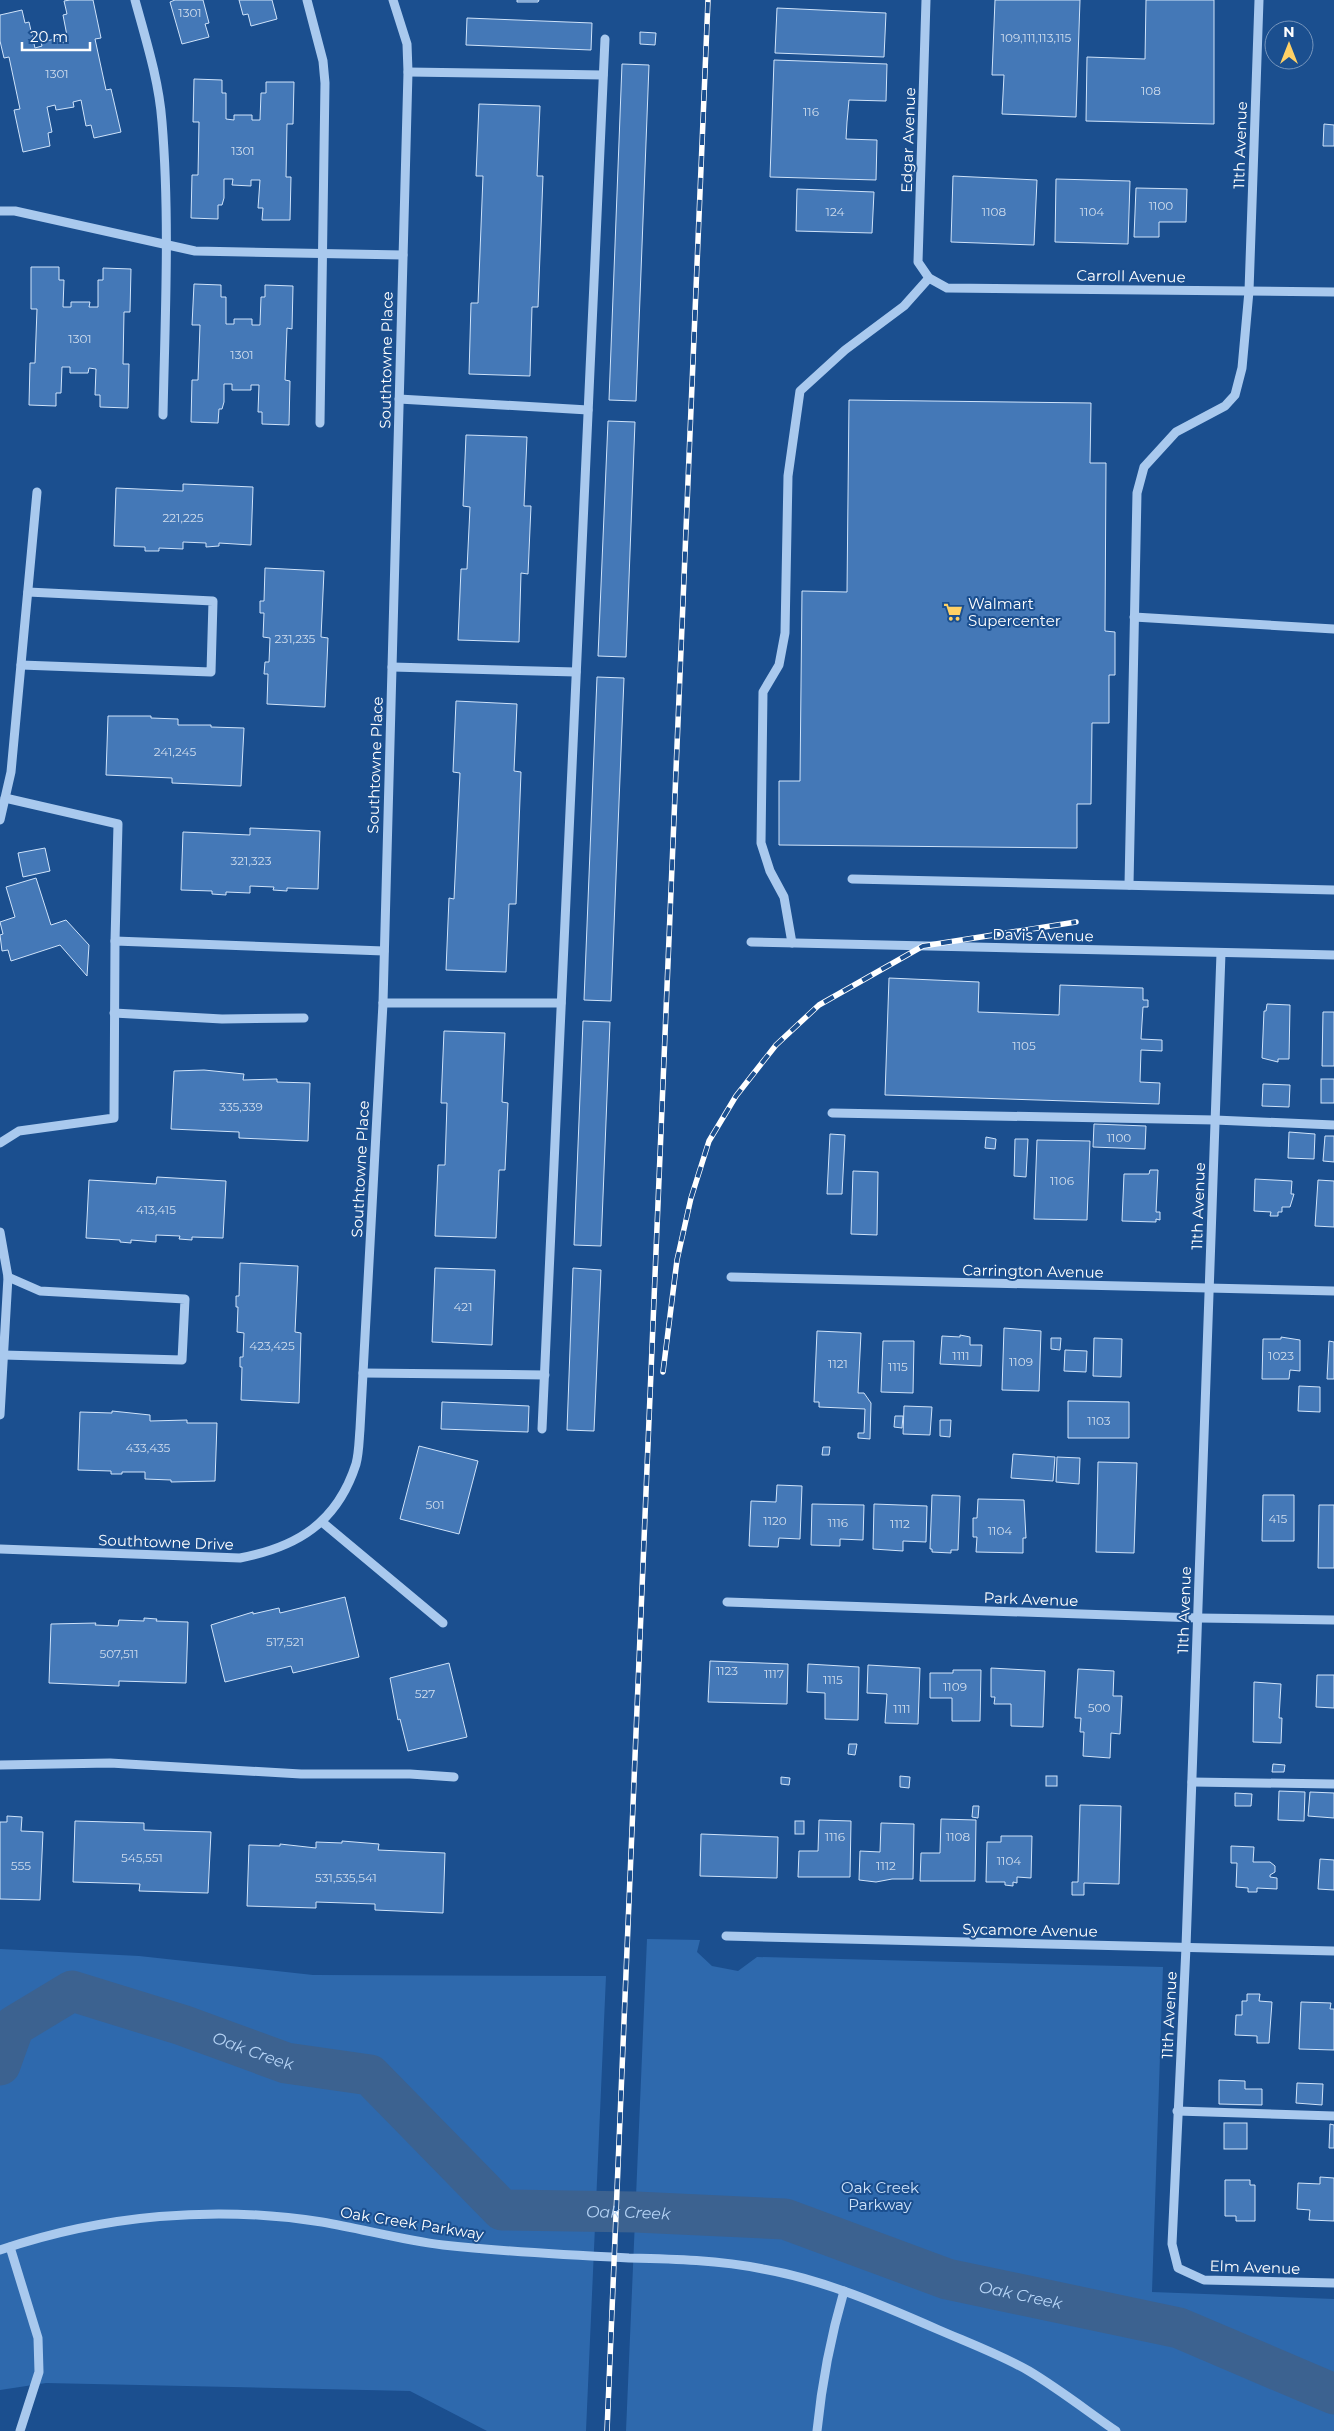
<svg xmlns="http://www.w3.org/2000/svg" width="1334" height="2431" viewBox="0 0 1334 2431" font-family="Montserrat,sans-serif">
<style>
.green{fill:#2e69ad}
.lines{fill:none;stroke-linecap:round;stroke-linejoin:round}
.river{stroke:#3c6290;stroke-width:41}
.building{fill:#4478b7;stroke:#cfe3fa}
.minor{stroke:#a9c9ee;stroke-width:9}
.rail-casing{stroke:#fff;stroke-width:5.5}
.rail{stroke:#1b4f8f;stroke-width:4;stroke-dasharray:11;stroke-linecap:butt}
.labels{text-anchor:middle;dominant-baseline:central;stroke-width:4;stroke-linejoin:round;paint-order:stroke}
.number-label{font-size:12px;fill:#d0dded}
.street-label{font-size:15px;fill:#fff;stroke:#1b4f8f}
.poi-label{font-size:15px;fill:#fff;stroke:#1b4f8f;text-anchor:start}
.park-label{font-size:15px;fill:#cfe3fa;stroke:#1b4f8f}
.water-label{font-size:16px;font-style:italic;fill:#b5d3f5;stroke:#1b4f8f}
</style>
<rect width="100%" height="100%" fill="#1b4f8f"/>
<g class="green">
<polygon points="647,1939 700,1940 697,1952 712,1966 738,1971 757,1957 1163,1967 1152,2292 1334,2299 1334,2431 626,2431"/>
<polygon points="0,1949 139,1956 313,1975 606,1976 586,2431 487,2431 410,2391 46,2383 0,2390"/>
</g>
<g class="lines">
<path class="river" id="s1" d="M0 2065 14 2026 72 1991 182 2025 286 2063 370 2075 502 2210 636 2212 785 2219 947 2279 1179 2328 1334 2394"/>
</g>
<g class="building">
<polygon points="70,0 93,0 101,38 95,39 106,90 111,89 121,132 94,138 91,125 86,126 81,100 73,102 74,107 56,110 55,105 47,107 52,132 48,133 50,146 23,152 14,110 20,109 9,57 4,58 0,41 0,15 22,10 25,23 29,22 35,48 42,46 41,42 60,38 61,43 68,41 63,15 67,14 64,1"/>
<polygon points="175,0 203,0 209,23 205,24 209,37 182,44 170,2"/>
<polygon points="239,0 272,0 277,19 251,26 248,14 243,15"/>
<polygon points="517,0 539,0 538,2 517,2"/>
<polygon points="995,0 1080,0 1076,117 1002,114 1004,75 992,75"/>
<polygon points="1146,0 1214,0 1214,124 1086,121 1087,57 1145,59"/>
<polygon points="777,8 886,13 884,57 775,53"/>
<polygon points="467,18 592,23 591,50 466,45"/>
<polygon points="640,32 656,33 655,45 640,44"/>
<polygon points="774,60 887,64 886,101 849,100 847,122 846,139 877,140 876,180 770,177"/>
<polygon points="622,64 649,65 636,401 609,400"/>
<polygon points="194,79 222,80 222,93 226,93 226,119 234,120 234,115 252,115 252,120 260,120 261,93 266,93 266,82 294,82 293,124 287,124 286,177 291,177 290,220 262,220 263,208 258,208 260,180 251,180 251,186 232,185 233,179 224,179 224,198 222,205 218,205 218,219 191,218 192,175 198,175 199,122 193,122"/>
<polygon points="479,104 540,106 537,176 543,176 538,307 532,307 530,376 469,374 471,303 478,303 483,176 476,176"/>
<polygon points="1324,124 1334,125 1334,146 1323,146"/>
<polygon points="953,176 1037,180 1034,245 951,242"/>
<polygon points="1056,179 1130,181 1128,244 1055,242"/>
<polygon points="1136,188 1187,189 1186,222 1159,222 1159,237 1134,237"/>
<polygon points="797,189 874,192 872,233 796,231"/>
<polygon points="31,267 59,267 59,280 64,280 63,307 71,307 71,302 90,302 89,307 98,307 98,280 103,280 103,268 131,269 130,312 124,312 123,364 129,364 128,408 100,407 100,395 95,395 96,369 89,368 88,373 70,373 70,367 62,367 61,393 56,393 56,406 29,405 30,363 35,363 37,309 31,309"/>
<polygon points="194,284 221,285 221,297 226,297 226,324 234,324 234,319 252,319 252,325 260,325 261,297 265,297 265,285 293,286 292,329 287,328 285,380 290,381 289,425 262,424 262,412 258,412 259,385 251,385 251,390 232,390 232,384 224,384 224,402 222,409 219,409 218,423 191,422 192,380 198,380 200,325 192,325"/>
<polygon points="849,400 1091,403 1090,463 1106,463 1105,631 1115,632 1115,675 1109,675 1109,723 1092,723 1091,804 1077,804 1077,848 779,845 779,781 800,781 802,591 847,592"/>
<polygon points="608,421 635,422 626,657 598,656"/>
<polygon points="466,435 527,437 524,506 531,506 528,574 521,573 519,642 458,640 461,569 467,569 470,507 463,506"/>
<polygon points="183,484 253,487 251,545 219,543 219,546 206,547 206,543 183,542 183,549 159,548 159,551 145,551 145,547 114,546 116,488 183,491"/>
<polygon points="265,568 324,571 321,637 328,638 325,707 267,704 268,674 264,674 265,662 269,662 270,638 263,637 264,613 260,613 260,601 264,601"/>
<polygon points="597,677 624,678 611,1001 584,1000"/>
<polygon points="456,701 517,704 514,771 521,772 516,904 509,904 506,972 446,970 449,898 454,899 460,773 453,772"/>
<polygon points="108,716 151,716 151,718 178,719 178,725 211,725 211,727 244,728 241,786 172,783 172,778 106,775"/>
<polygon points="250,828 320,831 318,889 287,888 287,891 273,890 274,887 250,886 250,893 226,892 226,895 212,894 212,891 181,890 183,832 250,835"/>
<polygon points="45,848 50,871 23,877 18,853"/>
<polygon points="36,878 51,925 66,920 89,945 87,976 60,945 11,961 8,950 2,951 0,935 3,934 0,922 15,917 6,887"/>
<polygon points="889,978 979,982 978,1012 1059,1015 1060,985 1143,988 1143,1000 1148,1000 1148,1007 1143,1007 1141,1039 1162,1040 1162,1051 1141,1050 1140,1082 1160,1083 1159,1104 885,1095"/>
<polygon points="1267,1004 1290,1005 1289,1059 1278,1059 1278,1062 1262,1058 1264,1011 1266,1011"/>
<polygon points="1323,1012 1334,1012 1334,1066 1322,1066"/>
<polygon points="583,1021 610,1022 601,1246 574,1245"/>
<polygon points="444,1031 505,1033 502,1102 508,1103 505,1170 499,1170 496,1238 435,1236 438,1165 445,1165 447,1103 441,1103"/>
<polygon points="204,1070 244,1074 243,1080 277,1079 277,1082 310,1083 308,1141 239,1138 239,1132 171,1129 174,1071"/>
<rect x="1321" y="1079" width="13" height="24"/>
<polygon points="1263,1084 1290,1085 1289,1107 1262,1106"/>
<polygon points="1094,1124 1146,1126 1145,1149 1093,1147"/>
<polygon points="1289,1132 1315,1134 1314,1159 1288,1158"/>
<polygon points="830,1134 845,1135 842,1194 827,1194"/>
<polygon points="1325,1136 1334,1136 1334,1162 1323,1161"/>
<polygon points="986,1137 996,1139 995,1149 985,1148"/>
<polygon points="1015,1139 1028,1139 1026,1177 1014,1176"/>
<polygon points="1037,1140 1090,1141 1087,1220 1034,1219"/>
<polygon points="1150,1170 1158,1170 1156,1212 1160,1212 1160,1220 1156,1219 1156,1222 1122,1221 1124,1174 1149,1174"/>
<polygon points="853,1171 878,1172 877,1235 851,1234"/>
<polygon points="157,1177 226,1181 223,1238 192,1237 192,1240 179,1239 180,1236 156,1235 156,1242 131,1240 131,1243 120,1242 120,1240 86,1238 89,1180 156,1184"/>
<polygon points="1255,1179 1292,1181 1291,1194 1294,1194 1290,1207 1282,1207 1282,1212 1278,1212 1278,1216 1270,1216 1271,1212 1254,1211"/>
<polygon points="1318,1180 1334,1181 1334,1227 1315,1226"/>
<polygon points="240,1263 298,1266 295,1332 301,1333 299,1403 241,1400 242,1367 240,1367 240,1357 243,1357 244,1333 237,1332 238,1307 236,1307 236,1296 239,1296"/>
<polygon points="435,1268 495,1270 492,1345 432,1342"/>
<polygon points="573,1268 601,1270 594,1431 567,1430"/>
<polygon points="1004,1328 1041,1331 1039,1391 1002,1390"/>
<polygon points="817,1331 861,1333 858,1393 864,1393 871,1403 870,1439 858,1438 858,1433 864,1433 865,1409 819,1407 819,1402 814,1402"/>
<polygon points="960,1335 970,1337 970,1345 982,1345 981,1366 940,1364 942,1336 960,1337"/>
<polygon points="1281,1337 1300,1340 1300,1371 1290,1370 1289,1379 1262,1379 1263,1339 1281,1339"/>
<polygon points="1051,1338 1061,1338 1060,1350 1051,1349"/>
<polygon points="1094,1338 1122,1339 1121,1377 1093,1376"/>
<polygon points="883,1341 914,1341 913,1393 881,1392"/>
<polygon points="1329,1341 1334,1342 1334,1379 1327,1379"/>
<polygon points="1065,1350 1087,1351 1086,1372 1064,1371"/>
<polygon points="1299,1386 1320,1387 1320,1412 1298,1411"/>
<polygon points="1068,1401 1129,1402 1129,1438 1068,1438"/>
<polygon points="442,1402 529,1406 528,1432 441,1429"/>
<polygon points="904,1406 932,1407 930,1435 903,1434"/>
<polygon points="112,1411 150,1415 150,1421 187,1420 187,1423 217,1423 215,1481 171,1482 171,1480 145,1479 145,1472 122,1472 122,1474 111,1474 111,1471 78,1470 80,1412 112,1413"/>
<polygon points="895,1416 903,1416 902,1428 894,1427"/>
<polygon points="940,1420 951,1420 950,1437 940,1436"/>
<polygon points="419,1446 478,1461 459,1534 400,1519"/>
<polygon points="823,1447 830,1447 829,1455 822,1455"/>
<polygon points="1013,1454 1055,1457 1053,1481 1011,1478"/>
<polygon points="1057,1457 1080,1458 1079,1484 1056,1482"/>
<polygon points="1098,1462 1137,1463 1134,1553 1096,1552"/>
<polygon points="777,1485 802,1486 800,1539 779,1538 778,1547 749,1546 751,1501 776,1502"/>
<polygon points="932,1495 960,1496 958,1550 951,1550 951,1553 932,1552 932,1549 930,1549"/>
<polygon points="1263,1495 1294,1495 1294,1541 1262,1541"/>
<polygon points="978,1499 1024,1500 1026,1538 1023,1538 1023,1553 976,1552 977,1537 973,1537 973,1518 977,1518"/>
<polygon points="812,1504 864,1505 863,1540 840,1539 840,1546 811,1545"/>
<polygon points="874,1504 927,1506 926,1542 903,1541 903,1551 873,1549"/>
<polygon points="1319,1505 1334,1505 1334,1568 1318,1568"/>
<polygon points="345,1597 359,1657 293,1673 291,1666 225,1682 211,1625 253,1612 253,1614 279,1608 280,1613"/>
<polygon points="144,1618 157,1619 156,1621 188,1622 186,1683 119,1681 119,1686 49,1683 51,1624 96,1623 95,1625 118,1626 119,1620 144,1621"/>
<polygon points="710,1661 788,1664 787,1704 708,1702"/>
<polygon points="449,1663 467,1737 408,1751 400,1719 398,1720 390,1678"/>
<polygon points="808,1664 859,1667 858,1720 825,1719 825,1693 807,1692"/>
<polygon points="868,1665 920,1668 918,1724 885,1723 887,1694 867,1693"/>
<polygon points="991,1668 1045,1671 1043,1727 1011,1726 1011,1704 994,1704 995,1697 991,1697"/>
<polygon points="1078,1669 1114,1671 1113,1696 1122,1696 1120,1734 1111,1733 1110,1758 1083,1756 1084,1732 1080,1732 1081,1718 1075,1718"/>
<polygon points="953,1670 981,1670 980,1721 952,1721 952,1698 930,1698 930,1673 953,1673"/>
<polygon points="1317,1675 1334,1675 1334,1708 1316,1707"/>
<polygon points="1254,1682 1281,1684 1279,1718 1282,1718 1281,1743 1253,1742"/>
<polygon points="849,1744 857,1744 855,1755 848,1754"/>
<polygon points="1273,1764 1285,1765 1284,1772 1272,1772"/>
<polygon points="900,1776 910,1777 909,1788 900,1787"/>
<rect x="1046" y="1776" width="11" height="10"/>
<polygon points="781,1777 790,1778 789,1785 781,1784"/>
<polygon points="1279,1791 1305,1792 1304,1821 1278,1820"/>
<polygon points="1310,1792 1334,1793 1334,1818 1308,1816"/>
<polygon points="1235,1793 1252,1794 1251,1806 1235,1806"/>
<polygon points="1080,1805 1121,1806 1119,1884 1084,1883 1084,1895 1072,1895 1072,1882 1078,1882"/>
<polygon points="973,1806 979,1806 978,1818 972,1817"/>
<polygon points="7,1816 22,1817 21,1831 43,1832 40,1900 0,1899 0,1822 7,1822"/>
<polygon points="941,1819 976,1820 975,1881 920,1881 921,1853 940,1853"/>
<polygon points="819,1820 851,1821 850,1877 798,1877 799,1851 818,1851"/>
<polygon points="75,1821 144,1823 144,1830 211,1832 208,1893 139,1891 140,1884 73,1882"/>
<rect x="795" y="1821" width="9" height="13"/>
<polygon points="881,1823 914,1824 913,1879 892,1879 876,1882 859,1880 860,1851 880,1852"/>
<polygon points="701,1834 778,1837 777,1878 700,1876"/>
<polygon points="1001,1836 1032,1836 1031,1878 1017,1877 1017,1883 1013,1882 1013,1886 1005,1885 1005,1882 986,1882 987,1842 1001,1842"/>
<polygon points="342,1841 379,1844 378,1850 445,1853 443,1913 375,1910 375,1904 316,1902 316,1908 247,1906 249,1845 280,1846 280,1844 316,1848 316,1842 342,1843"/>
<polygon points="1231,1846 1254,1847 1253,1862 1270,1862 1275,1866 1275,1872 1270,1875 1270,1877 1277,1878 1277,1889 1257,1888 1257,1892 1248,1892 1248,1888 1236,1887 1237,1863 1231,1863"/>
<polygon points="1320,1859 1334,1860 1334,1890 1318,1889"/>
<polygon points="1247,1994 1260,1994 1259,2001 1272,2002 1269,2043 1257,2043 1257,2036 1235,2035 1236,2015 1242,2015 1242,2001 1247,2001"/>
<polygon points="1301,2002 1331,2003 1330,2009 1334,2009 1334,2050 1299,2049"/>
<polygon points="1219,2080 1245,2081 1245,2089 1262,2089 1262,2105 1219,2104"/>
<polygon points="1297,2083 1323,2084 1322,2105 1296,2103"/>
<rect x="1224" y="2123" width="23" height="26"/>
<polygon points="1330,2124 1334,2125 1334,2148 1329,2148"/>
<polygon points="1320,2177 1334,2178 1334,2221 1309,2220 1310,2210 1297,2209 1298,2183 1320,2184"/>
<polygon points="1225,2180 1250,2180 1250,2185 1255,2185 1255,2221 1236,2221 1236,2216 1225,2216"/>
</g>
<g class="lines">
<g class="minor">
<path d="M135 0C146 40 159 81 162 122 170 219 165 318 163 415"/>
<polyline points="307,0 323,61 325,83 320,423"/>
<polyline points="926,0 918,262 929,278 947,288 1334,292"/>
<polyline points="408,72 603,75"/>
<polyline points="0,211 15,211 195,251 403,255"/>
<polyline points="399,399 588,410"/>
<polyline points="1134,617 1334,629"/>
<polyline points="21,665 211,672 213,601 28,592"/>
<polyline points="392,667 576,672"/>
<polyline points="5,798 118,824 115,941"/>
<polyline points="0,820 11,772 37,492"/>
<polyline points="852,879 1334,890"/>
<polyline points="1129,885 1137,493 1144,467 1176,432 1225,406 1235,395 1242,368 1249,291 1259,0"/>
<polyline points="751,942 1334,955"/>
<polyline points="792,943 784,897 770,871 761,843 763,692 779,665 785,633 788,476 800,391 845,350 904,306 929,278"/>
<polyline points="1221,953 1186,1947 1172,2244 1178,2268 1204,2280 1334,2283"/>
<polyline points="383,1003 561,1003"/>
<polyline points="114,1013 222,1019 304,1018"/>
<polyline points="832,1113 1215,1120 1334,1125"/>
<polyline points="0,1143 19,1131 114,1118 115,941 384,951"/>
<polyline points="0,1232 8,1277 0,1415"/>
<polyline points="731,1277 1334,1291"/>
<polyline points="3,1355 182,1360 185,1299 40,1291 8,1277"/>
<polyline points="363,1373 545,1375"/>
<polyline points="542,1429 605,39"/>
<polyline points="322,1522 443,1623"/>
<path d="M0 1549 240 1558C297 1547 337 1523 356 1464 359 1453 359 1440 360 1429L383 1003 408 72 407 44 393 0"/>
<polyline points="727,1602 1198,1618 1334,1620"/>
<polyline points="0,1765 110,1763 301,1774 410,1774 454,1777"/>
<polyline points="1192,1782 1334,1784"/>
<polyline points="726,1936 1334,1951"/>
<polyline points="1177,2111 1334,2116"/>
<polyline points="10,2247 38,2338 39,2372 20,2431"/>
<path d="M0 2250C103 2215 215 2205 322 2222 363 2229 402 2240 443 2245 505 2252 567 2255 629 2258 674 2259 719 2260 763 2269 825 2280 882 2305 939 2330 969 2343 1001 2355 1029 2371 1059 2389 1087 2411 1116 2431"/>
<path d="M817 2431C822 2381 830 2339 844 2291"/>
</g>
<g class="rail-casing">
<g id="rail">
<polyline points="663,1372 677,1260 691,1198 709,1141 736,1096 776,1045 819,1005 923,946 1076,922"/>
<polyline points="607,2431 708,0"/>
</g>
</g>
<use href="#rail" class="rail"/>
</g>
<defs>
<g id="supermarket-bare" transform="scale(1.5)"><path d="M-6-5.5h2.5l.6 2H6L4.5 2H-2.5L-4.4-4H-6ZM-1.5 3.2a1.3 1.3 0 1 0 .1 0ZM3 3.2a1.3 1.3 0 1 0 .1 0Z" fill="#ffd166" stroke="#1b4f8f" stroke-width="2.5" paint-order="stroke"/></g>
</defs>
<g fill-rule="evenodd">
<use href="#supermarket-bare" x="953" y="612"/>
</g>
<g class="labels">
<g class="number-label">
<text x="190" y="12">1301</text>
<text x="1036" y="37">109,111,113,115</text>
<text x="57" y="73">1301</text>
<text x="1151" y="90">108</text>
<text x="811" y="111">116</text>
<text x="243" y="150">1301</text>
<text x="1161" y="205">1100</text>
<text x="835" y="211">124</text>
<text x="994" y="211">1108</text>
<text x="1092" y="211">1104</text>
<text x="80" y="338">1301</text>
<text x="242" y="354">1301</text>
<text x="183" y="517">221,225</text>
<text x="295" y="638">231,235</text>
<text x="175" y="751">241,245</text>
<text x="251" y="860">321,323</text>
<text x="1024" y="1045">1105</text>
<text x="241" y="1106">335,339</text>
<text x="1119" y="1137">1100</text>
<text x="1062" y="1180">1106</text>
<text x="156" y="1209">413,415</text>
<text x="463" y="1306">421</text>
<text x="272" y="1345">423,425</text>
<text x="961" y="1355">1111</text>
<text x="1281" y="1355">1023</text>
<text x="1021" y="1361">1109</text>
<text x="838" y="1363">1121</text>
<text x="898" y="1366">1115</text>
<text x="1099" y="1420">1103</text>
<text x="148" y="1447">433,435</text>
<text x="435" y="1504">501</text>
<text x="1278" y="1518">415</text>
<text x="775" y="1520">1120</text>
<text x="838" y="1522">1116</text>
<text x="900" y="1523">1112</text>
<text x="1000" y="1530">1104</text>
<text x="285" y="1641">517,521</text>
<text x="119" y="1653">507,511</text>
<text x="727" y="1670">1123</text>
<text x="774" y="1673">1117</text>
<text x="833" y="1679">1115</text>
<text x="955" y="1686">1109</text>
<text x="425" y="1693">527</text>
<text x="1099" y="1707">500</text>
<text x="902" y="1708">1111</text>
<text x="835" y="1836">1116</text>
<text x="958" y="1836">1108</text>
<text x="142" y="1857">545,551</text>
<text x="1009" y="1860">1104</text>
<text x="21" y="1865">555</text>
<text x="886" y="1865">1112</text>
<text x="346" y="1877">531,535,541</text>
</g>
<g class="street-label">
<text transform="translate(908 140) rotate(-88)">Edgar Avenue</text>
<text transform="translate(1240 145) rotate(-88)">11th Avenue</text>
<text transform="translate(1131 276) rotate(1)">Carroll Avenue</text>
<text transform="translate(386 360) rotate(-89)">Southtowne Place</text>
<text transform="translate(375 765) rotate(-88)">Southtowne Place</text>
<text transform="translate(1043 935) rotate(1)">Davis Avenue</text>
<text transform="translate(360 1169) rotate(-87)">Southtowne Place</text>
<text transform="translate(1198 1206) rotate(-88)">11th Avenue</text>
<text transform="translate(1033 1271) rotate(1)">Carrington Avenue</text>
<text transform="translate(166 1542) rotate(2)">Southtowne Drive</text>
<text transform="translate(1031 1599) rotate(2)">Park Avenue</text>
<text transform="translate(1184 1610) rotate(-88)">11th Avenue</text>
<text transform="translate(1030 1930) rotate(1)">Sycamore Avenue</text>
<text transform="translate(1169 2015) rotate(-87)">11th Avenue</text>
<text transform="translate(412 2223) rotate(9)">Oak Creek Parkway</text>
<text transform="translate(1255 2267) rotate(2)">Elm Avenue</text>
</g>
<g class="poi-label">
<text x="968" y="603">Walmart<tspan x="968" dy="17">Supercenter</tspan></text>
</g>
<g class="park-label">
<text x="880" y="2187">Oak Creek<tspan x="880" dy="17">Parkway</tspan></text>
</g>
<g class="water-label">
<text stroke="none"><textPath href="#s1" startOffset="300">Oak Creek</textPath></text>
<text stroke="none"><textPath href="#s1" startOffset="735">Oak Creek</textPath></text>
<text stroke="none"><textPath href="#s1" startOffset="1140">Oak Creek</textPath></text>
</g>
</g>
<g transform="translate(1289 45)"><circle r="24" fill="#1b4f8f" stroke="#7695bc"/>
<path d="M0-4L9 19L0 12L-9 19Z" fill="#ffd166"/>
<text y="-8" font-size="14" font-weight="bold" text-anchor="middle" fill="#ffffff">N</text>
</g>
<path d="M22 42v8h68v-8" fill="none" stroke="#ffffff" stroke-width="2.5"/>
<text x="30" y="42" font-size="15" fill="#ffffff" stroke="#1b4f8f" stroke-width="4" paint-order="stroke">20 m</text>
</svg>
